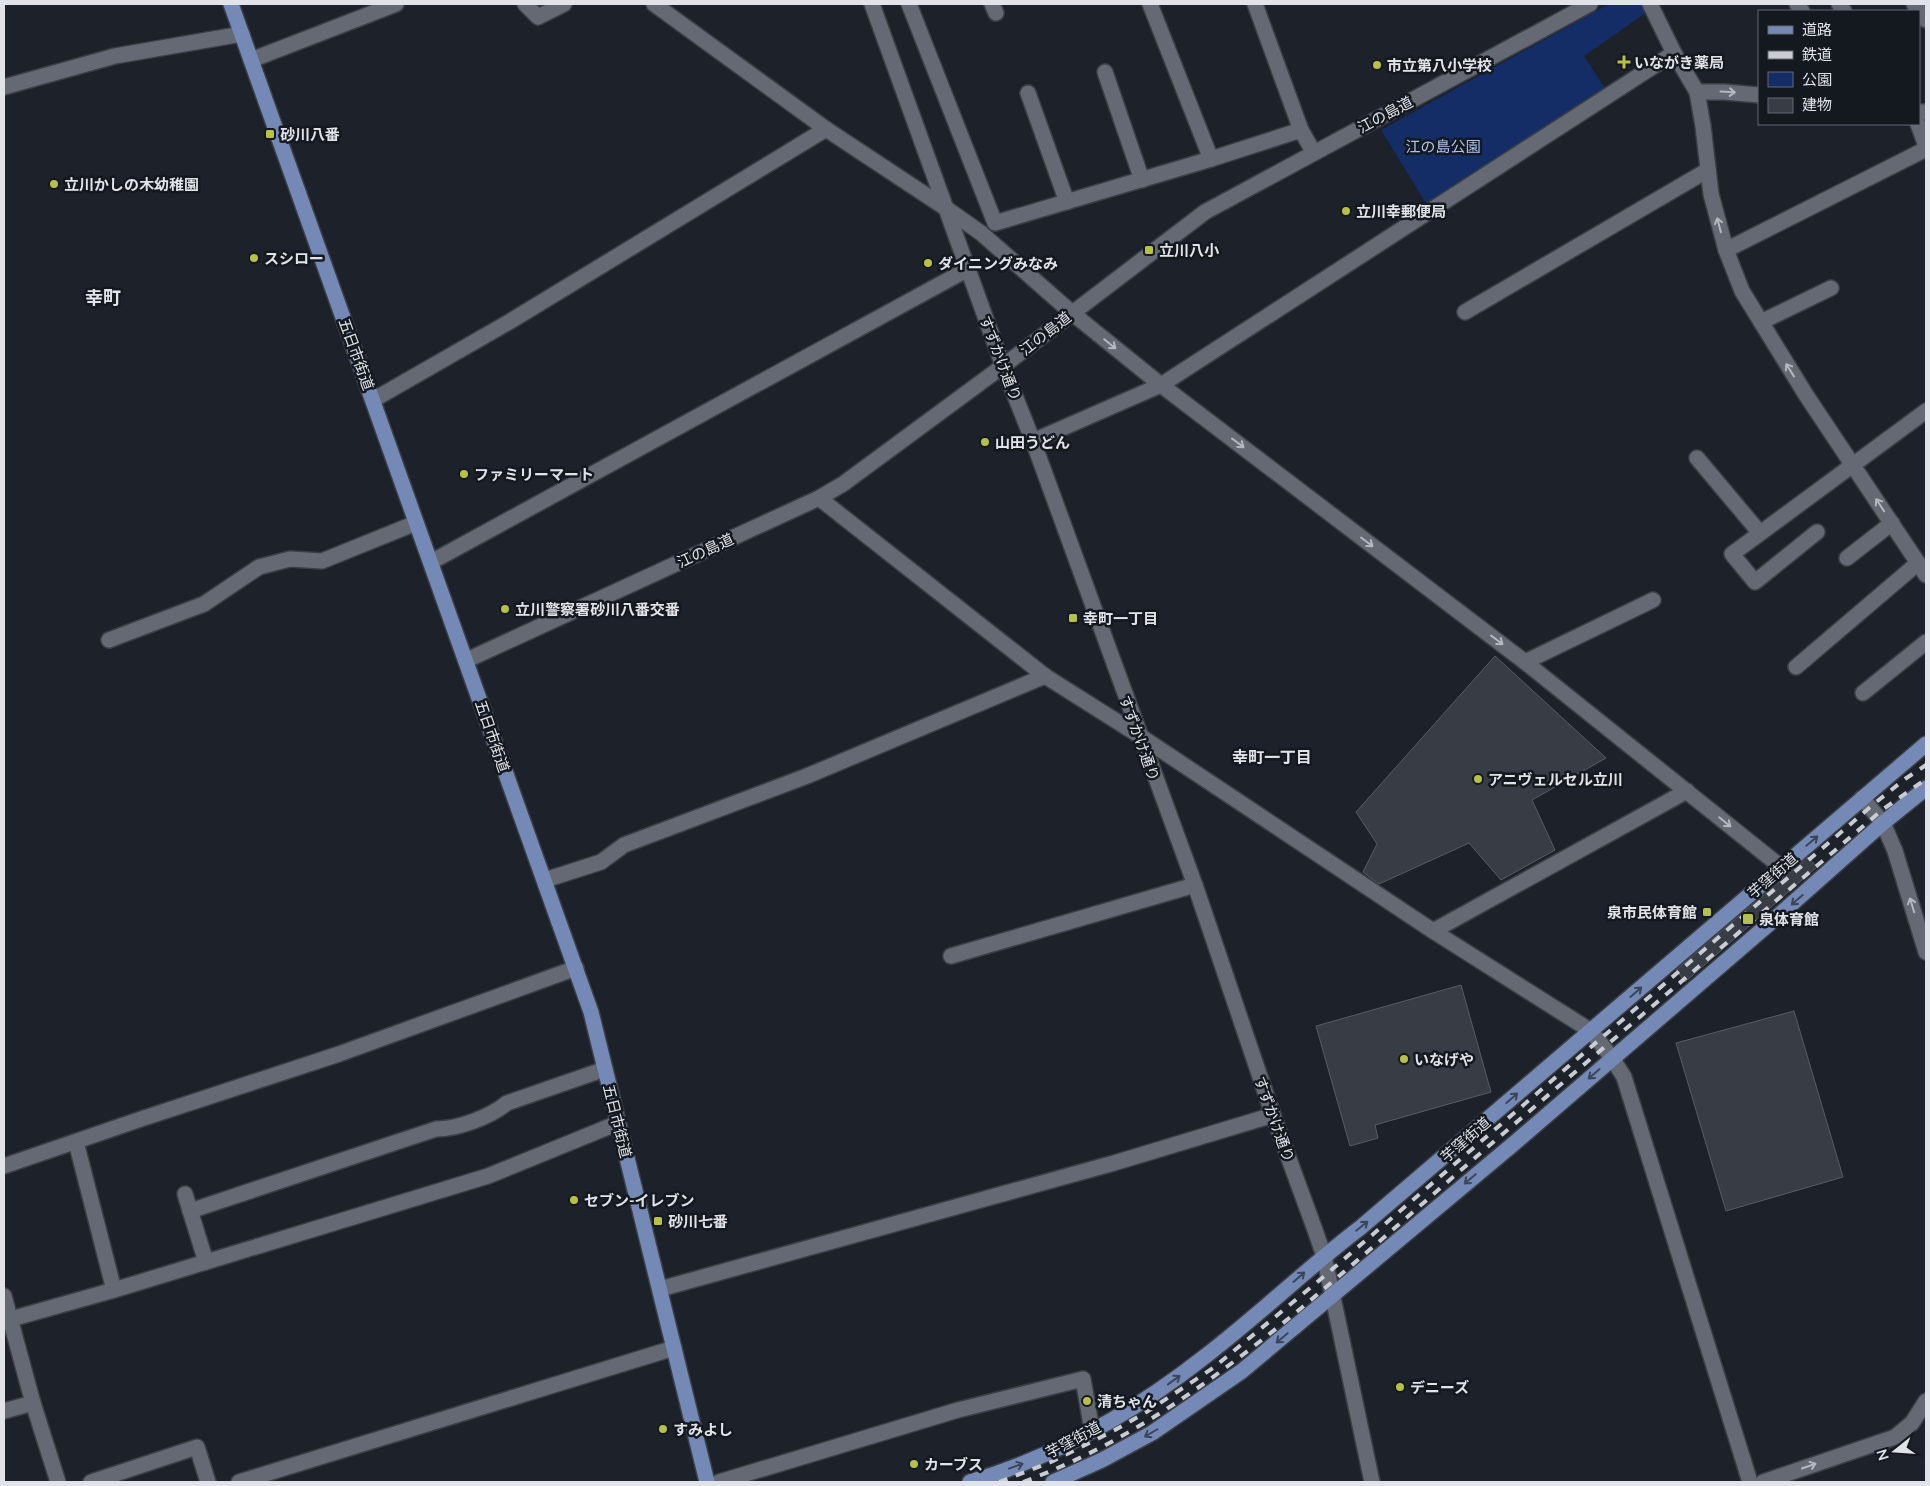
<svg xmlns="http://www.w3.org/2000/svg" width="1930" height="1486" viewBox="0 0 1930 1486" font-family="Lato,'Noto Sans JP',sans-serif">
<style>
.green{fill:#142d67}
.building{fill:#373c45;stroke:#575c65}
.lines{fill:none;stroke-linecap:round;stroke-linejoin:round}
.minor-casing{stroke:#3b3e46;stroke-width:18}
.major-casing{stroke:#3b3e46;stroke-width:18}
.minor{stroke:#646973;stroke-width:15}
.major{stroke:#7489b5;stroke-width:15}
.rail{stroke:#c9ccd2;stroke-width:4;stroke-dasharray:9 9;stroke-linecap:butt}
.oneway{stroke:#b5b8c0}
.oneway2{stroke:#3a455b}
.poi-dot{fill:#b7c148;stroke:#14181f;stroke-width:2}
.labels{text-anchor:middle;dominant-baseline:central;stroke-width:5;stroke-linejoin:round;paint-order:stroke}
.poi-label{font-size:15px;font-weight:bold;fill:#e0e3e9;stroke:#14181f;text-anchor:start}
.street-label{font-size:15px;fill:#e0e3e9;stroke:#14181f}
.park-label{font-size:15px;fill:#afc4ee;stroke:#14181f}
.neighbourhood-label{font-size:16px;font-weight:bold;fill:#e0e3e9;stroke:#14181f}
.quarter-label{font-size:18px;font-weight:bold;fill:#e0e3e9;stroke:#14181f}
</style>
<rect width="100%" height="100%" fill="#1d2129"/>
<polygon class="green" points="1609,4 1643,4 1647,12 1584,56 1605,88 1429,208 1381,130"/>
<g class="building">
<polygon points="1495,656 1606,758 1532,800 1555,850 1501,880 1469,843 1379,884 1363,872 1377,844 1356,812"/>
<polygon points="1808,857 1817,867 1685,982 1676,970"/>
<polygon points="1461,985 1491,1092 1375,1125 1378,1138 1350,1146 1316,1026"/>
<polygon points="1794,1011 1843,1177 1726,1211 1676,1043"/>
</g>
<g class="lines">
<g class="minor-casing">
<g id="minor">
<polyline points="525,4 538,17 564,4"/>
<polyline points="654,4 826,129"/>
<polyline points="872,4 1003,366 1033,441 1195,885 1273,1115 1315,1230 1324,1256 1338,1321 1372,1482"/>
<polyline points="909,4 995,223 1211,159 1301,130"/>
<polyline points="992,4 996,13"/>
<polyline points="1150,4 1211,159"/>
<polyline points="1255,4 1301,130 1314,153"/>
<polyline points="1650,4 1674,53 1697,92 1703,126 1711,194 1726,250 1742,291 1806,395 1926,575"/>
<polyline points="1797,4 1802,11"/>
<polyline points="1839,4 1844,11"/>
<polyline points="1914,4 1926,20"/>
<polyline points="251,60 396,4"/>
<polyline points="1105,72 1142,180"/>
<polyline points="4,87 115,56 242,34"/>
<polyline points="1697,92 1724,92 1759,95"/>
<polyline points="1028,93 1067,202"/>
<polyline points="1919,112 1926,112"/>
<polyline points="1918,124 1926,146"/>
<polyline points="1726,250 1926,149"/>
<polyline points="1465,312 1708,170"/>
<polyline points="1761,322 1831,288"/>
<polyline points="373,400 509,322 826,129 947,209 981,233 1072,313 1161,385 1525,662 1781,867"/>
<polyline points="1033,441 1161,385 1674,53"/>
<polyline points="1697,458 1760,533"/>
<polyline points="1817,532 1755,582 1732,554 1926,411"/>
<polyline points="1847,558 1892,523"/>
<polyline points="431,562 968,269"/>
<polyline points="109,640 204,604 259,567 290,559 322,561 416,523"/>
<polyline points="467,660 819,498 843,484 1003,366 1205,212 1590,4"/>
<polyline points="1525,662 1653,600"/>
<polyline points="1796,667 1918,563"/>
<polyline points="1045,676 1140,736 1433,931 1591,1031 1612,1058 1624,1077 1750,1482"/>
<polyline points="1863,693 1926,642"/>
<polyline points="1862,798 1883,823 1895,851 1926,952"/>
<polyline points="545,880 601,862 624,845 807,776 1045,676 819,498"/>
<polyline points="1433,931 1687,791"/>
<polyline points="951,956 1195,885"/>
<polyline points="76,1142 114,1290"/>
<polyline points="4,1166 141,1119 339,1054 576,968"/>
<polyline points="185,1194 206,1262"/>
<path d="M190 1211 436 1129C458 1129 490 1117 507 1103L605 1069"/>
<polyline points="660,1289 1114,1163 1273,1115"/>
<polyline points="4,1296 33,1403 58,1482"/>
<polyline points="4,1321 114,1290 488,1176 618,1123"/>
<polyline points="4,1411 33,1403"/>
<polyline points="91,1482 197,1447 208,1482"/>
<polyline points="239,1482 674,1348"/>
<polyline points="719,1482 958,1410 1083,1379 1092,1430"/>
<polyline points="1763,1482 1895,1437 1912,1423 1926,1401"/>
</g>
</g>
<g class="major-casing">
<g id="major">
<polyline points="231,4 591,1012 707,1482"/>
<path d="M970 1482C1054 1457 1134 1412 1203 1358 1257 1317 1306 1269 1360 1228L1926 744"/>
<polyline points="1053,1482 1102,1460 1152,1433 1242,1371 1511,1146 1770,923 1883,823 1926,788"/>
</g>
</g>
<use href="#minor" class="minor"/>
<use href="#major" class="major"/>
<g class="rail">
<polyline points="999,1482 1051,1462 1115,1430 1148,1411 1213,1368 1315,1284 1875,803 1905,779 1926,765"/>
<path d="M1023 1482C1125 1444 1204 1387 1288 1319 1352 1266 1414 1211 1476 1157 1611 1041 1747 926 1882 810L1926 779"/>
</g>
</g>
<defs><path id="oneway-shaft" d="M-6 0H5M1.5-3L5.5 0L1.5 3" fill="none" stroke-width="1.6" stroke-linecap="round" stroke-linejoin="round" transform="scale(1.25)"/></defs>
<g class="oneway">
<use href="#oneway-shaft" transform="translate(1728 92) rotate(3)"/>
<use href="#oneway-shaft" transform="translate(1719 225) rotate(-105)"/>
<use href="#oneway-shaft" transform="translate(1110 344) rotate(39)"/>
<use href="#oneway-shaft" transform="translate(1790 370) rotate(-122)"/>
<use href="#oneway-shaft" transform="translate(1238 443) rotate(37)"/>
<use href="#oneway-shaft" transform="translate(1880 505) rotate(-123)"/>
<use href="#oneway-shaft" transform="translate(1367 542) rotate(37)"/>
<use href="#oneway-shaft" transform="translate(1497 640) rotate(37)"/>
<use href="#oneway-shaft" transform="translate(1725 822) rotate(39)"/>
<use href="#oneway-shaft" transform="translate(1912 905) rotate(-107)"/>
<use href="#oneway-shaft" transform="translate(1809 1466) rotate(-19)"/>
</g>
<g class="oneway2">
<use href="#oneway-shaft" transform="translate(1812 841) rotate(-40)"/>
<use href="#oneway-shaft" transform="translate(1797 900) rotate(139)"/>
<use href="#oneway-shaft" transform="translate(1636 992) rotate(-41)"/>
<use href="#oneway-shaft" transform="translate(1594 1074) rotate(139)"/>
<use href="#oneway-shaft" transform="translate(1512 1098) rotate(-41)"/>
<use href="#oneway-shaft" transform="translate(1470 1179) rotate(140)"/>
<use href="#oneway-shaft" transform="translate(1362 1226) rotate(-39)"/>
<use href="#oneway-shaft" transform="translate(1299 1277) rotate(-41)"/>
<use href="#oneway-shaft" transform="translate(1282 1338) rotate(140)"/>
<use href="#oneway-shaft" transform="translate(1174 1380) rotate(-36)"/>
<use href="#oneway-shaft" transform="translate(1151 1433) rotate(150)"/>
<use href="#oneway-shaft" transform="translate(1016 1466) rotate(-20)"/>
</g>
<g class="poi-dot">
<path d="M1621.5 54.5h5v5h5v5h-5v5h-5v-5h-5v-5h5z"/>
<circle cx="1377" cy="65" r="5"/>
<rect x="265" y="129" width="10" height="10" rx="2.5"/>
<circle cx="54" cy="184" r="5"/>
<circle cx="1346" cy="211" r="5"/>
<rect x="1144" y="245" width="10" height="10" rx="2.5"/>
<circle cx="254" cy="258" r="5"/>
<circle cx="928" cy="263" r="5"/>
<circle cx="985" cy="442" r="5"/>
<circle cx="464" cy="474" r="5"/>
<circle cx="505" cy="609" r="5"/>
<rect x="1068" y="613" width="10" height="10" rx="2.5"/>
<circle cx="1478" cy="779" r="5"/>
<rect x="1702" y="907" width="10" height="10" rx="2.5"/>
<rect x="1742" y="913" width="12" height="12" rx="2.5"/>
<circle cx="1404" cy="1059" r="5"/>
<circle cx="574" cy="1200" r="5"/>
<rect x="653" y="1216" width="10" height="10" rx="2.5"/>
<circle cx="1400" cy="1387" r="5"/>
<circle cx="1087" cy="1401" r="5"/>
<circle cx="663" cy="1429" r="5"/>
<circle cx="914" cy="1464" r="5"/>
</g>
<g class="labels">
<g class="poi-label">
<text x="1634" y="62">いながき薬局</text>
<text x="1387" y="65">市立第八小学校</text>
<text x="280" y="134">砂川八番</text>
<text x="64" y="184">立川かしの木幼稚園</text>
<text x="1356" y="211">立川幸郵便局</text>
<text x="1159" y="250">立川八小</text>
<text x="264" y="258">スシロー</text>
<text x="938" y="263">ダイニングみなみ</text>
<text x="995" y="442">山田うどん</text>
<text x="474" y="474">ファミリーマート</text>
<text x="515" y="609">立川警察署砂川八番交番</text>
<text x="1083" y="618">幸町一丁目</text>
<text x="1488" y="779">アニヴェルセル立川</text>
<text x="1697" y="912" text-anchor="end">泉市民体育館</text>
<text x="1759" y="919">泉体育館</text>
<text x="1414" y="1059">いなげや</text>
<text x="584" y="1200">セブン-イレブン</text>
<text x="668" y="1221">砂川七番</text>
<text x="1410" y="1387">デニーズ</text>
<text x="1097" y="1401">清ちゃん</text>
<text x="673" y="1429">すみよし</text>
<text x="924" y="1464">カーブス</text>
</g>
<g class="street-label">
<text transform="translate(1385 114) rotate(-28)">江の島道</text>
<text transform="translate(1045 333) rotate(-38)">江の島道</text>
<text transform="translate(357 354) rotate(70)">五日市街道</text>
<text transform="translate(1001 358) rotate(69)">すずかけ通り</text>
<text transform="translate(705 550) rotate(-25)">江の島道</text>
<text transform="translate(493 736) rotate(71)">五日市街道</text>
<text transform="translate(1140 738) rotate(70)">すずかけ通り</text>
<text transform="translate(1772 875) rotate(-41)">芋窪街道</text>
<text transform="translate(1275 1119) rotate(70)">すずかけ通り</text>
<text transform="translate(618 1121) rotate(76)">五日市街道</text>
<text transform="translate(1465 1139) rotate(-41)">芋窪街道</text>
<text transform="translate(1073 1439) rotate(-28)">芋窪街道</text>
</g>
<g class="park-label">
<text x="1443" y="146">江の島公園</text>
</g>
<g class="neighbourhood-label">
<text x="1272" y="756">幸町一丁目</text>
</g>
<g class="quarter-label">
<text x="103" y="297">幸町</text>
</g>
</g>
<rect width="1930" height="1486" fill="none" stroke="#e0e3e9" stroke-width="10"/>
<rect x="1758" y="10" width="162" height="115" fill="#14181f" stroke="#666970"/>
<rect x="1768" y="26" width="25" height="8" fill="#7489b5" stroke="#666970"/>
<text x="1802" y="35" font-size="15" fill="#e0e3e9">道路</text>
<rect x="1768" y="51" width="25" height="8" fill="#c9ccd2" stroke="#666970"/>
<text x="1802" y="60" font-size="15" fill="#e0e3e9">鉄道</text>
<rect x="1768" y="72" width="25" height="15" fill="#142d67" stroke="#666970"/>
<text x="1802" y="85" font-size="15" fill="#e0e3e9">公園</text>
<rect x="1768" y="98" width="25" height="15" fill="#373c45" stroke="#666970"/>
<text x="1802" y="110" font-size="15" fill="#e0e3e9">建物</text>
<g transform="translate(1895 1451) rotate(253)" stroke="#14181f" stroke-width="4" paint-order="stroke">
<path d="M0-4L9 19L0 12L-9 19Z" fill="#e0e3e9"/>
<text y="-8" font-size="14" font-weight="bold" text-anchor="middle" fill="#e0e3e9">N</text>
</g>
</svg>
